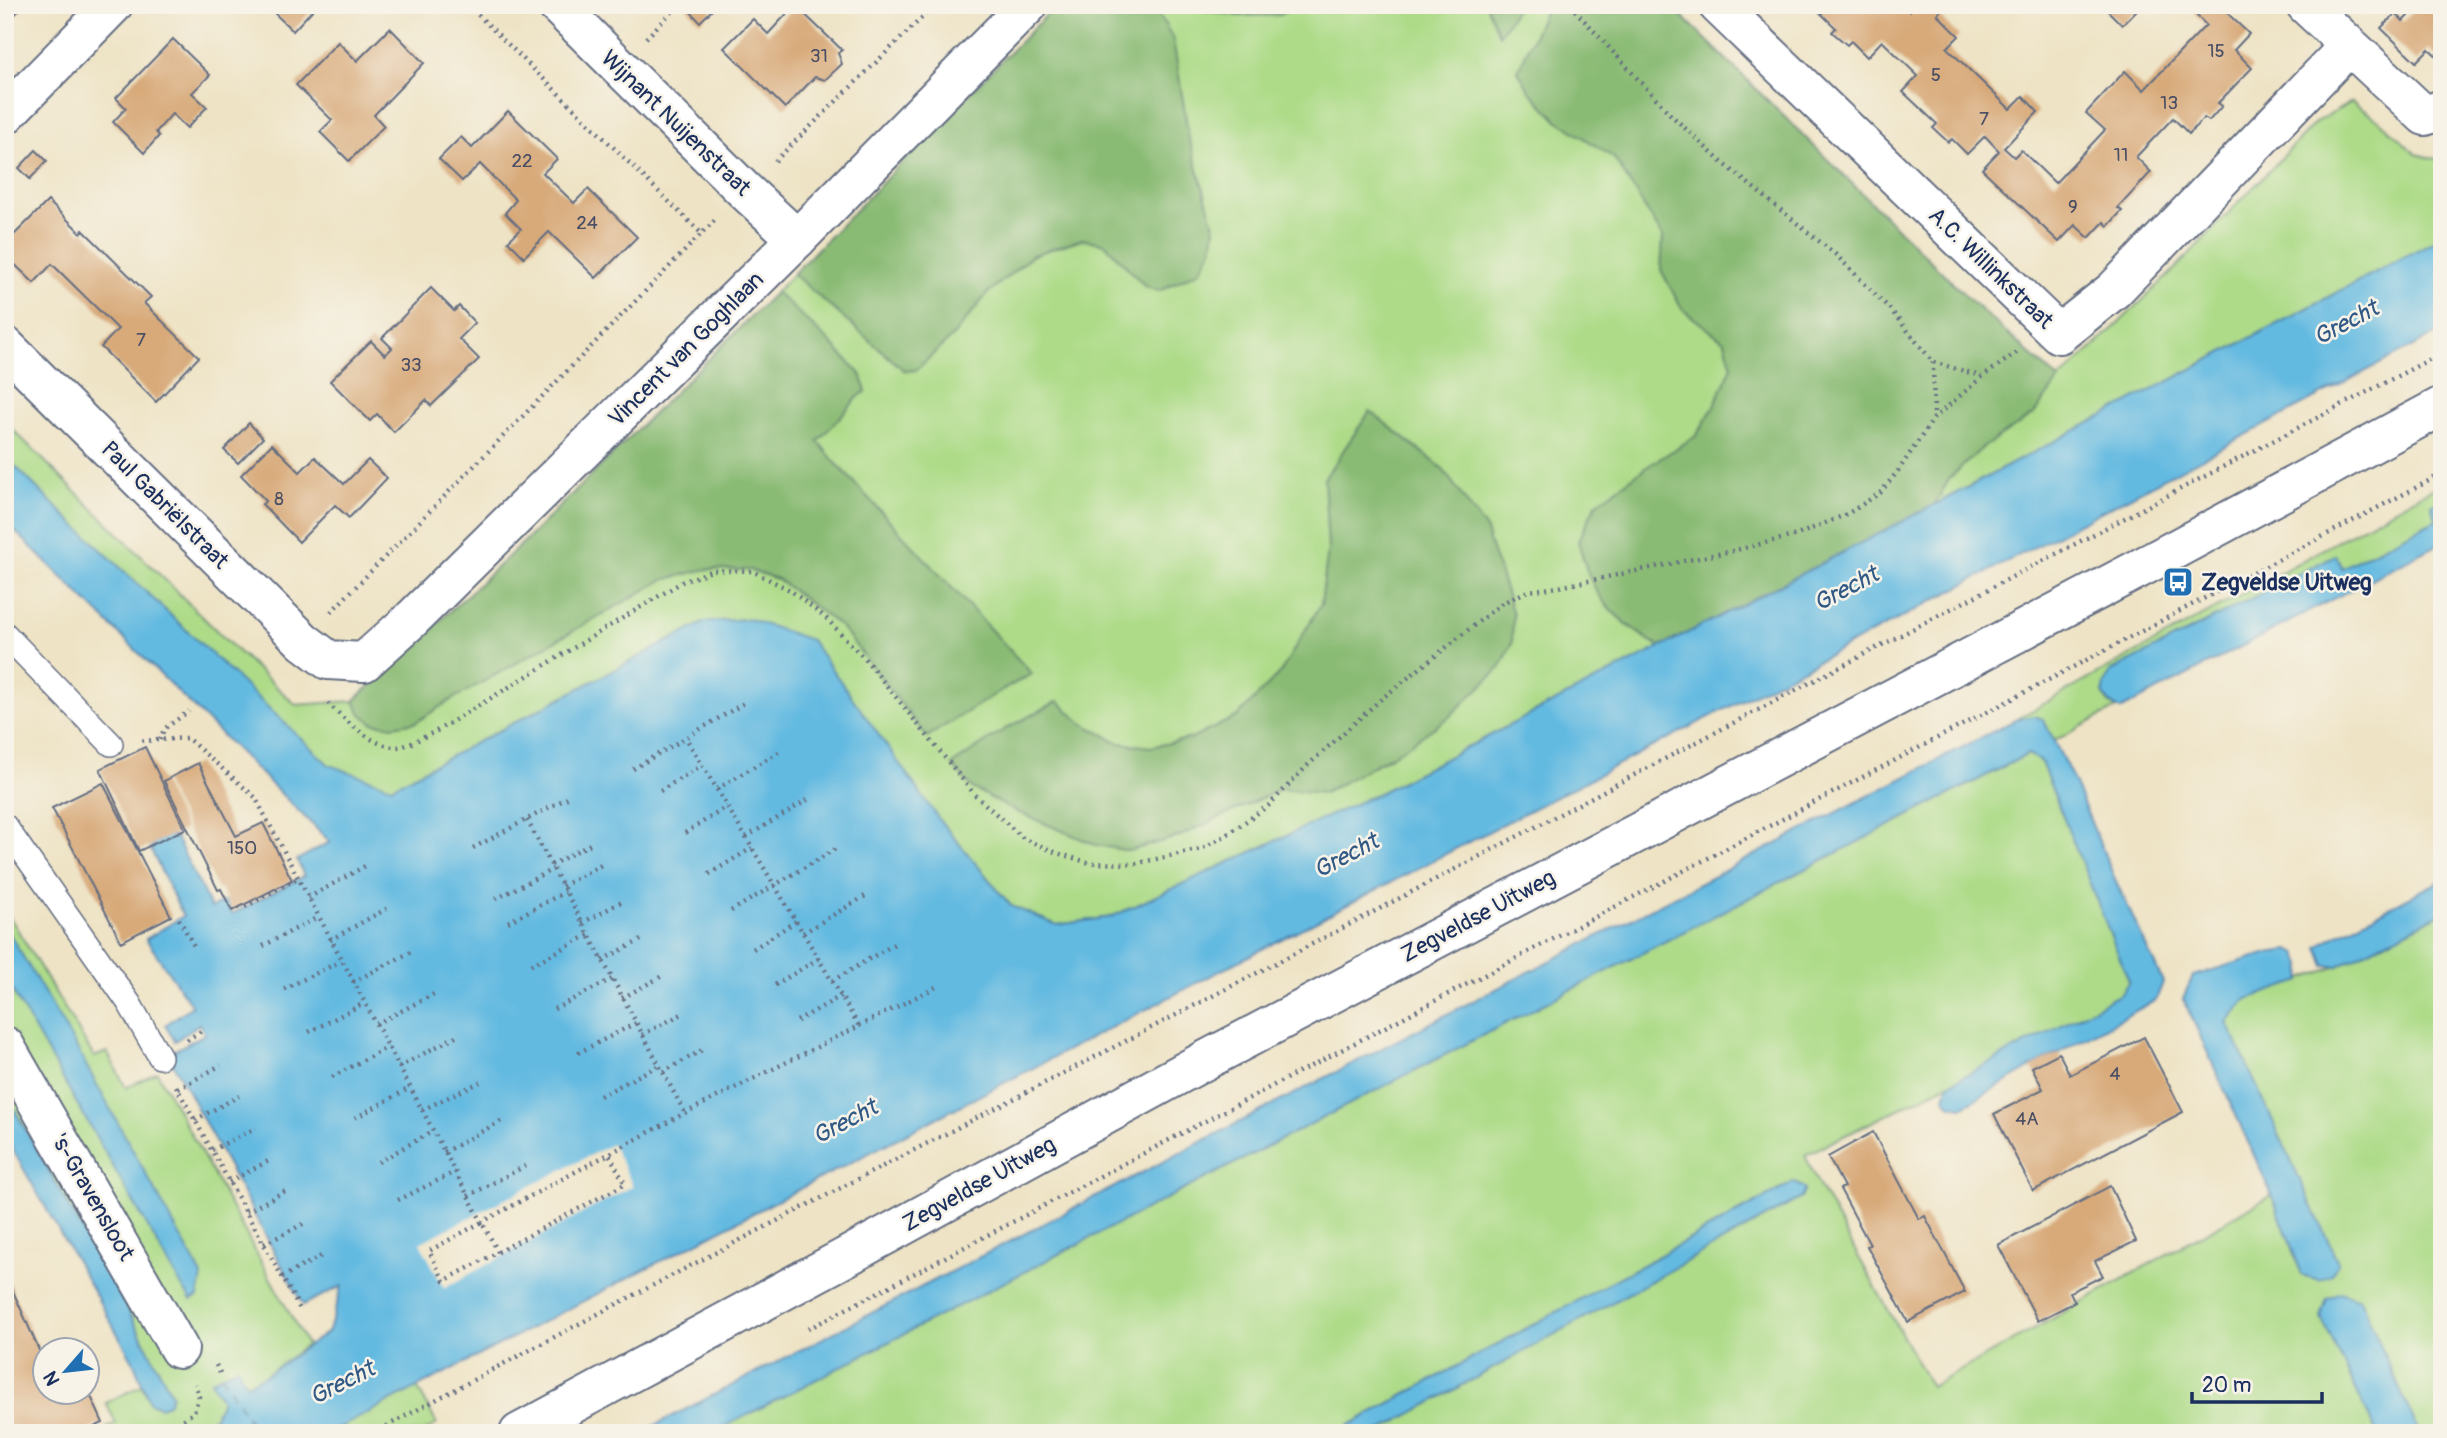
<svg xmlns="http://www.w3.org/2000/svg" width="2447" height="1438" viewBox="0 0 2447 1438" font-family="Pangolin,sans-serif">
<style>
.green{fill:#addb88;stroke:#648573;stroke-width:2}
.forest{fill:#8abb74;stroke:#527569;stroke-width:2}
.water{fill:#64bae1;stroke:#4074a0;stroke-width:2}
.pier{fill:#eee3c5}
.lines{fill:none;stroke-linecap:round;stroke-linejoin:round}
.ferry{stroke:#315985;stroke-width:2;stroke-dasharray:9 7;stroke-linecap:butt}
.building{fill:#d8aa7a}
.service-casing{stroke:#656e82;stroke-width:26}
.minor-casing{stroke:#656e82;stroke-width:42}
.tertiary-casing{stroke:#656e82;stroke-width:42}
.path{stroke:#656e82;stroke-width:4.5;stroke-dasharray:2 5;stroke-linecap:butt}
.service{stroke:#fff;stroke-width:23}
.minor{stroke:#fff;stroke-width:38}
.tertiary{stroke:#fff;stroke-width:38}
.labels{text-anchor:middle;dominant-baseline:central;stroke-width:5;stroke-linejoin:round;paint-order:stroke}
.number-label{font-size:19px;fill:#4a4e65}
.street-label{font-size:23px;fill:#1b2f5e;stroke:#f7f3e8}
.poi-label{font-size:23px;font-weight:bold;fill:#1b2f5e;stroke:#f7f3e8;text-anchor:start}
.water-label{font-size:24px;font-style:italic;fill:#315985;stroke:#f7f3e8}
</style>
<rect width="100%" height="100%" fill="#f7f3e8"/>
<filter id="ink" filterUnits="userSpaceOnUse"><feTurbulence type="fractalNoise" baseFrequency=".0143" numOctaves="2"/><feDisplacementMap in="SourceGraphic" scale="14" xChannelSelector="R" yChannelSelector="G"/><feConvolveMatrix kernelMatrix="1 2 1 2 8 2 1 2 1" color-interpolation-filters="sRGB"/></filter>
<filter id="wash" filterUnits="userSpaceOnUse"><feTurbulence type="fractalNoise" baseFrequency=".00686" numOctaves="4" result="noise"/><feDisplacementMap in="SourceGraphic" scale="28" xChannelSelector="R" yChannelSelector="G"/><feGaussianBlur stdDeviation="1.57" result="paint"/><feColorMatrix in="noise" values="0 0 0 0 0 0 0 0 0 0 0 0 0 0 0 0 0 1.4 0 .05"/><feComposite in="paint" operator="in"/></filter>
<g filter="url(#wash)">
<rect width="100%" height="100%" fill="#eee3c5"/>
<g class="green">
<polygon points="1056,5 1671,5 1973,303 2059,380 2170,274 2316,122 2352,102 2380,121 2416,154 2436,159 2442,156 2442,237 1934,505 1381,792 1111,917 1057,925 1011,906 941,822 750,619 705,622 392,787 329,766 52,503 5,456 5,422 229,643 296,705 354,701 524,542 776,292"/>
<path d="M2442 483V500L2431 505 2437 519 2342 568 2335 555 2113 671C2103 685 2097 699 2117 708L2054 741 2043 719 2015 720Z"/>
<polygon points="2028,754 2041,762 2119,953 2129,981 2122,994 1949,1084 1805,1155 1817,1182 1931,1387 2272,1195 2302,1275 2337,1261 2227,1022 2247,999 2338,966 2442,913 2442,1433 2419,1433 2360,1299 2321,1317 2377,1433 1376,1433 1801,1198 1805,1189 1794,1182 1335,1433 712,1433"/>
<polygon points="5,909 94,1057 107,1052 126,1088 157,1072 307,1345 266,1375 245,1385 211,1381 222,1400 215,1417 182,1433 98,1433 116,1423 106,1403 142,1385 150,1403 160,1407 168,1404 172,1395 132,1318 5,1092 5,978 191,1300 5,926"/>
<polygon points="417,1387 437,1424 421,1433 329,1433"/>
</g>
<g class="forest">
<polygon points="1056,5 1154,5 1155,7 1173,39 1189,138 1215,229 1212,249 1200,271 1159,291 1146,287 1105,244 1082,239 1033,255 988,293 953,336 916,370 905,371 793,274"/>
<polygon points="1194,5 1299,5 1280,15 1240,16 1198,9"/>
<polygon points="1486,5 1519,5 1499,35"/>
<path d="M1547 5H1671L1973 303 2059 380 2034 414 1981 449 1950 478 1934 505 1660 647C1634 631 1606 612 1592 583 1586 570 1582 555 1578 541L1596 504 1645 468 1696 436 1713 408 1732 367 1725 342 1682 309 1661 270 1663 237 1614 158 1557 120 1530 92 1518 71Z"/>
<polygon points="776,292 831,343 862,376 866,392 860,395 818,441 834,461 1032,674 1002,690 927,737 841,627 777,579 750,570 707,569 663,580 451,700 416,722 393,726 373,723 361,714 354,701 524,542"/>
<polygon points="1370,411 1442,468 1485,528 1513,614 1512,644 1501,667 1448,718 1400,751 1324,793 1281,789 1180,836 1129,851 1096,845 1015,811 972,788 952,765 1005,729 1058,701 1080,722 1119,743 1151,747 1193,738 1238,716 1280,673 1321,604 1328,549 1324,479"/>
</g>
<g class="water">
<polygon points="2442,237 2442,331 1891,623 329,1433 182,1433 215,1417 222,1400 211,1381 237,1367 246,1384 266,1375 329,1331 342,1286 303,1305 168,1054 205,1034 199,1024 175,1041 165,1025 192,1006 146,939 183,916 150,848 154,845 147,830 166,826 172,837 175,836 211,908 225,901 232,914 304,876 297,860 330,842 5,521 5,456 52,503 329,765 392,787 705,622 749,619 811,640 941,822 1011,906 1057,925 1111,917 1381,792 1934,505"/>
<path d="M2442 500V542L2120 710C2100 698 2098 689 2112 671L2335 555 2342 568 2437 519 2431 505Z"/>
<polygon points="2034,716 2043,719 2072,777 2114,877 2163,982 2156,1000 2032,1067 1962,1107 1949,1104 1945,1097 1949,1084 2121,994 2129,981 2041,762 2028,754 712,1433 640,1433 2015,720"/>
<polygon points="2442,880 2442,913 2338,966 2325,966 2318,947 2329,939"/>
<polygon points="5,926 75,1045 202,1276 198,1297 191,1300 181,1285 5,978"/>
<polygon points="2289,950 2297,953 2302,964 2301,981 2247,999 2227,1022 2338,1262 2331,1275 2319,1280 2302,1275 2272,1195 2183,998 2193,976 2268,953"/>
<polygon points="9,1100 132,1318 172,1395 168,1404 160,1407 150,1403 133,1361 5,1136 5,1102"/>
<polygon points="1794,1182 1805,1189 1801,1198 1376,1433 1335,1433"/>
<polygon points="2340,1292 2360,1299 2419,1433 2377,1433 2321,1317 2327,1298"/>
</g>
<polygon class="pier" points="612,1144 633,1186 444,1288 420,1243"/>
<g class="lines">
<polyline class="ferry" points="221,1375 257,1433"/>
</g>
<g id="blocks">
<g class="building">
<polygon points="5,5 24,5 5,25"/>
<polygon points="266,5 317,5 293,31"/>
<polygon points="689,5 717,5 700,22 687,8"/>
<polygon points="795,5 842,50 838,53 842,64 825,80 815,77 785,108 724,48 753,19 768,34"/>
<polygon points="1812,5 1903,5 1909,11 1915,5 1940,5 1943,8 1937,14 1959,36 1947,48 2010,109 2023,96 2038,112 2004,148 2014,157 2021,150 2055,183 2105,130 2086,113 2125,71 2144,90 2206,25 2194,13 2201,5 2219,5 2249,34 2234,50 2252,68 2218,103 2222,106 2209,121 2204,118 2189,134 2173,118 2136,157 2151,172 2118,208 2122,211 2108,226 2104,222 2089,238 2075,225 2059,242 1982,169 1999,151 1985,136 1967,154 1952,139 1948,142 1933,128 1937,124 1903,92 1918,76 1882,41 1867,57 1851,41 1847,45 1832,32 1836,28"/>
<polygon points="2110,5 2142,5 2122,25 2106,9"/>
<polygon points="2419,5 2442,5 2442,55 2439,58 2429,49 2416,62 2381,28 2396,13 2403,21"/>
<polygon points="390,28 424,63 374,115 384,126 349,161 320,132 332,120 296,85 338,42 357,61"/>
<polygon points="173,39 210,75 192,93 207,107 187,128 172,114 156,132 159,136 144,153 113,122 126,108 116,98"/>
<polygon points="508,111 557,159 543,173 574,203 588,189 637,237 596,278 549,232 524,257 508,241 521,229 505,213 516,200 480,164 462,181 439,159 461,137 472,148"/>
<polygon points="36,150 47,161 30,179 19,168"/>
<polygon points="48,201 81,233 83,230 151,297 144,303 199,357 156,402 101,347 118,329 52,264 34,283 5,255 5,244"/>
<polygon points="431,288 454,311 459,306 475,323 459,339 479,359 431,406 426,400 394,432 377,414 370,421 330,381 371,341 385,355 392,348 382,338"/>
<polygon points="249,423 263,438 238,463 224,450"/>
<polygon points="272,444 300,472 315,457 344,484 368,460 387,478 349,518 335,505 299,542 262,504 266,501 241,475"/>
<polygon points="145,747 185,829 139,851 100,769"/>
<polygon points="198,763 236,836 263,823 292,880 232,911 221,889 218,890 164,781"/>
<polygon points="103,783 171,916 121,942 52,808"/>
<polygon points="2144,1037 2183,1112 2033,1191 1994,1114 2043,1089 2032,1067 2059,1053 2070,1075"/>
<polygon points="1873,1132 1919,1219 1925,1216 1965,1292 1908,1322 1867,1246 1870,1245 1840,1189 1844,1187 1828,1157"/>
<polygon points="2110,1186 2136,1241 2095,1261 2103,1276 2070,1292 2075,1302 2038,1321 1998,1245"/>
<polygon points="5,1273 46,1366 46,1392 89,1392 103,1423 81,1433 5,1433"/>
</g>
</g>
</g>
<g filter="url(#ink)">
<use href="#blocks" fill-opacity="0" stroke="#656e82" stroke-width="2"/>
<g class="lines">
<g class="service-casing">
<g id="service">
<polyline points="5,634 111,744"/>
<polyline points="5,826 129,1003 160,1057"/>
</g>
</g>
<g class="minor-casing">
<g id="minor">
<polyline points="557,5 744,190 797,239"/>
<polyline points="1718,5 2059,334 2114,290 2349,46"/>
<polyline points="2306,5 2425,116 2442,109"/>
<polyline points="5,115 113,5"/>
<polyline points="5,346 303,641 328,660 364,662 413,618 797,239 1028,5"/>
<polyline points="5,1046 179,1349"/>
</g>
</g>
<g class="tertiary-casing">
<polyline id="tertiary" points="519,1433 844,1258 1204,1061 2161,557 2442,406"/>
</g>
<g class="path">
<polyline points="468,5 702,234"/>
<polyline points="1570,5 1671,115 1717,158 1836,255 1890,309 1933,362 1981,376"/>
<polyline points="646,38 679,5"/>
<polyline points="775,161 935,5"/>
<polyline points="1933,362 1934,417"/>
<polyline points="331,612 716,219"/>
<path d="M328 703C344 719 378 753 403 746 414 743 424 736 435 732L682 582 714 570 752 571 790 590 825 617 865 659 976 796 1024 839 1057 853 1090 863 1134 864 1201 849 1225 836 1269 805 1308 765 1380 700 1502 603 1528 591 1559 587 1732 551 1797 535 1847 514 1880 493 1898 471 1934 418 1982 377 2019 351"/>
<polyline points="160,740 164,729 189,711"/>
<polyline points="142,741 187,738 255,797 482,1222 685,1113 859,1026 686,738"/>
<polyline points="633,769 746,702"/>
<polyline points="717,789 780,751"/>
<polyline points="660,791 702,765"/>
<polyline points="527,820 685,1113"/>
<polyline points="685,833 727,807"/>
<polyline points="746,837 809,799"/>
<polyline points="473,848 569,797"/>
<polyline points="551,865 594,842"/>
<polyline points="709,874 752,848"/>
<polyline points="562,886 605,863"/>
<polyline points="308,898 365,866"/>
<polyline points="496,899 553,869"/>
<polyline points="245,907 298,878"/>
<polyline points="731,911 839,847"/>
<polyline points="179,919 194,946"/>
<polyline points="508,922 565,892"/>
<polyline points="582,923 625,900"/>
<polyline points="803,933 867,895"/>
<polyline points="330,940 388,908"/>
<polyline points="263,946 318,917"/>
<polyline points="753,949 796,921"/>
<polyline points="602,960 645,938"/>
<polyline points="531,965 589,935"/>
<polyline points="832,981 896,943"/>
<polyline points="353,982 411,952"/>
<polyline points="775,985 818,959"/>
<polyline points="284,989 341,961"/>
<polyline points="622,998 664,975"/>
<polyline points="554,1009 612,979"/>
<polyline points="797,1021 841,996"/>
<polyline points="376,1024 434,994"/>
<polyline points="859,1026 936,987"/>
<polyline points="309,1032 364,1003"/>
<polyline points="642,1035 684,1013"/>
<polyline points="187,1040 203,1030"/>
<polyline points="578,1053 636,1023"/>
<polyline points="399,1067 456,1036"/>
<polyline points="663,1072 704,1049"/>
<polyline points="332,1077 388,1047"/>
<polyline points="176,1086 300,1309"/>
<polyline points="178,1089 221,1065"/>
<polyline points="600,1096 659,1065"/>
<polyline points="422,1110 480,1082"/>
<polyline points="355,1118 410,1088"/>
<polyline points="195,1120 239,1096"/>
<polyline points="212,1150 256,1128"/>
<polyline points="444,1152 501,1121"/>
<polyline points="378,1162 433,1131"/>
<polyline points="229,1182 272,1159"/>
<polyline points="468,1196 525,1166"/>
<polyline points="398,1200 455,1172"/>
<polyline points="246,1212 289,1189"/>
<polyline points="264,1244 307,1222"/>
<polyline points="498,1252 482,1222 429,1251 444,1281 625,1184 609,1154"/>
<polyline points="282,1277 325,1254"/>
<polyline points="808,1329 2442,474"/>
<polyline points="216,1365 221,1375"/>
<polyline points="159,1433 176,1425 194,1412 199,1396 195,1384"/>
<path d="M374 1433C680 1268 991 1112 1299 951 1680 751 2060 551 2442 353"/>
</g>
<use href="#service" class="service"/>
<use href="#minor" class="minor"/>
<use href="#tertiary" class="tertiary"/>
</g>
</g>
<defs>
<g id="bus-square" transform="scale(1.575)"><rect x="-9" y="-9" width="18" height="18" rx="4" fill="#1f6fb2" stroke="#f7f3e8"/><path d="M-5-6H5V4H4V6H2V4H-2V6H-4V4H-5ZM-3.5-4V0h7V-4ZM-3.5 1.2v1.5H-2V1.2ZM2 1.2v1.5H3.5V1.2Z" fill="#fff"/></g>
</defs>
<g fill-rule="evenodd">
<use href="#bus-square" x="2178" y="582"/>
</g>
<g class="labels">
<g class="number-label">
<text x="2216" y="51">15</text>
<text x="819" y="56">31</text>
<text x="1936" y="75">5</text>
<text x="2169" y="103">13</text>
<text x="1984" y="119">7</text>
<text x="2121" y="155">11</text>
<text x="522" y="161">22</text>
<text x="2073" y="207">9</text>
<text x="587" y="223">24</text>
<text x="141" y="340">7</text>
<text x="411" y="365">33</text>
<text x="279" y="499">8</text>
<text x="242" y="848">150</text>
<text x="2115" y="1074">4</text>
<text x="2027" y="1119">4A</text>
</g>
<g class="street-label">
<text transform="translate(676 123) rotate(44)">Wijnant Nuijenstraat</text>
<text transform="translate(1991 268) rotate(44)">A.C. Willinkstraat</text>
<text transform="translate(686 349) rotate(-45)">Vincent van Goghlaan</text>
<text transform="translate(165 505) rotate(45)">Paul Gabriëlstraat</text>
<text transform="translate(1478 916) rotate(-28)">Zegveldse Uitweg</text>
<text transform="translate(979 1184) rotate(-29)">Zegveldse Uitweg</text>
<text transform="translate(93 1197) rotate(60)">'s-Gravensloot</text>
</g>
<g class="poi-label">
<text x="2201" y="582">Zegveldse Uitweg</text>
</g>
<g class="water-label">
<text transform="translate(2346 323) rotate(-28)">Grecht</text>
<text transform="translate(1846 589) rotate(-28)">Grecht</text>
<text transform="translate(1346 856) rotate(-28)">Grecht</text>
<text transform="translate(845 1122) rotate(-28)">Grecht</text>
<text transform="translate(342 1383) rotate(-27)">Grecht</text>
</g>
</g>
<rect width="2447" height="1438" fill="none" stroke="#f7f3e8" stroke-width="28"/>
<g transform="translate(66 1371) rotate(242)"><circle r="33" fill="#f7f3e8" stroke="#9fa5b1" stroke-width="2"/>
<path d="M0-5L12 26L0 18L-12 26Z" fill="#1f6fb2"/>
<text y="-10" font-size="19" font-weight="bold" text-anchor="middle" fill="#1b2f5e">N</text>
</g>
<path d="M2192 1392v10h130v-10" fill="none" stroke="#1b2f5e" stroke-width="3.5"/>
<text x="2202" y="1392" font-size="21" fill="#1b2f5e" stroke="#f7f3e8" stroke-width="5" paint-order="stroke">20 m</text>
</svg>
